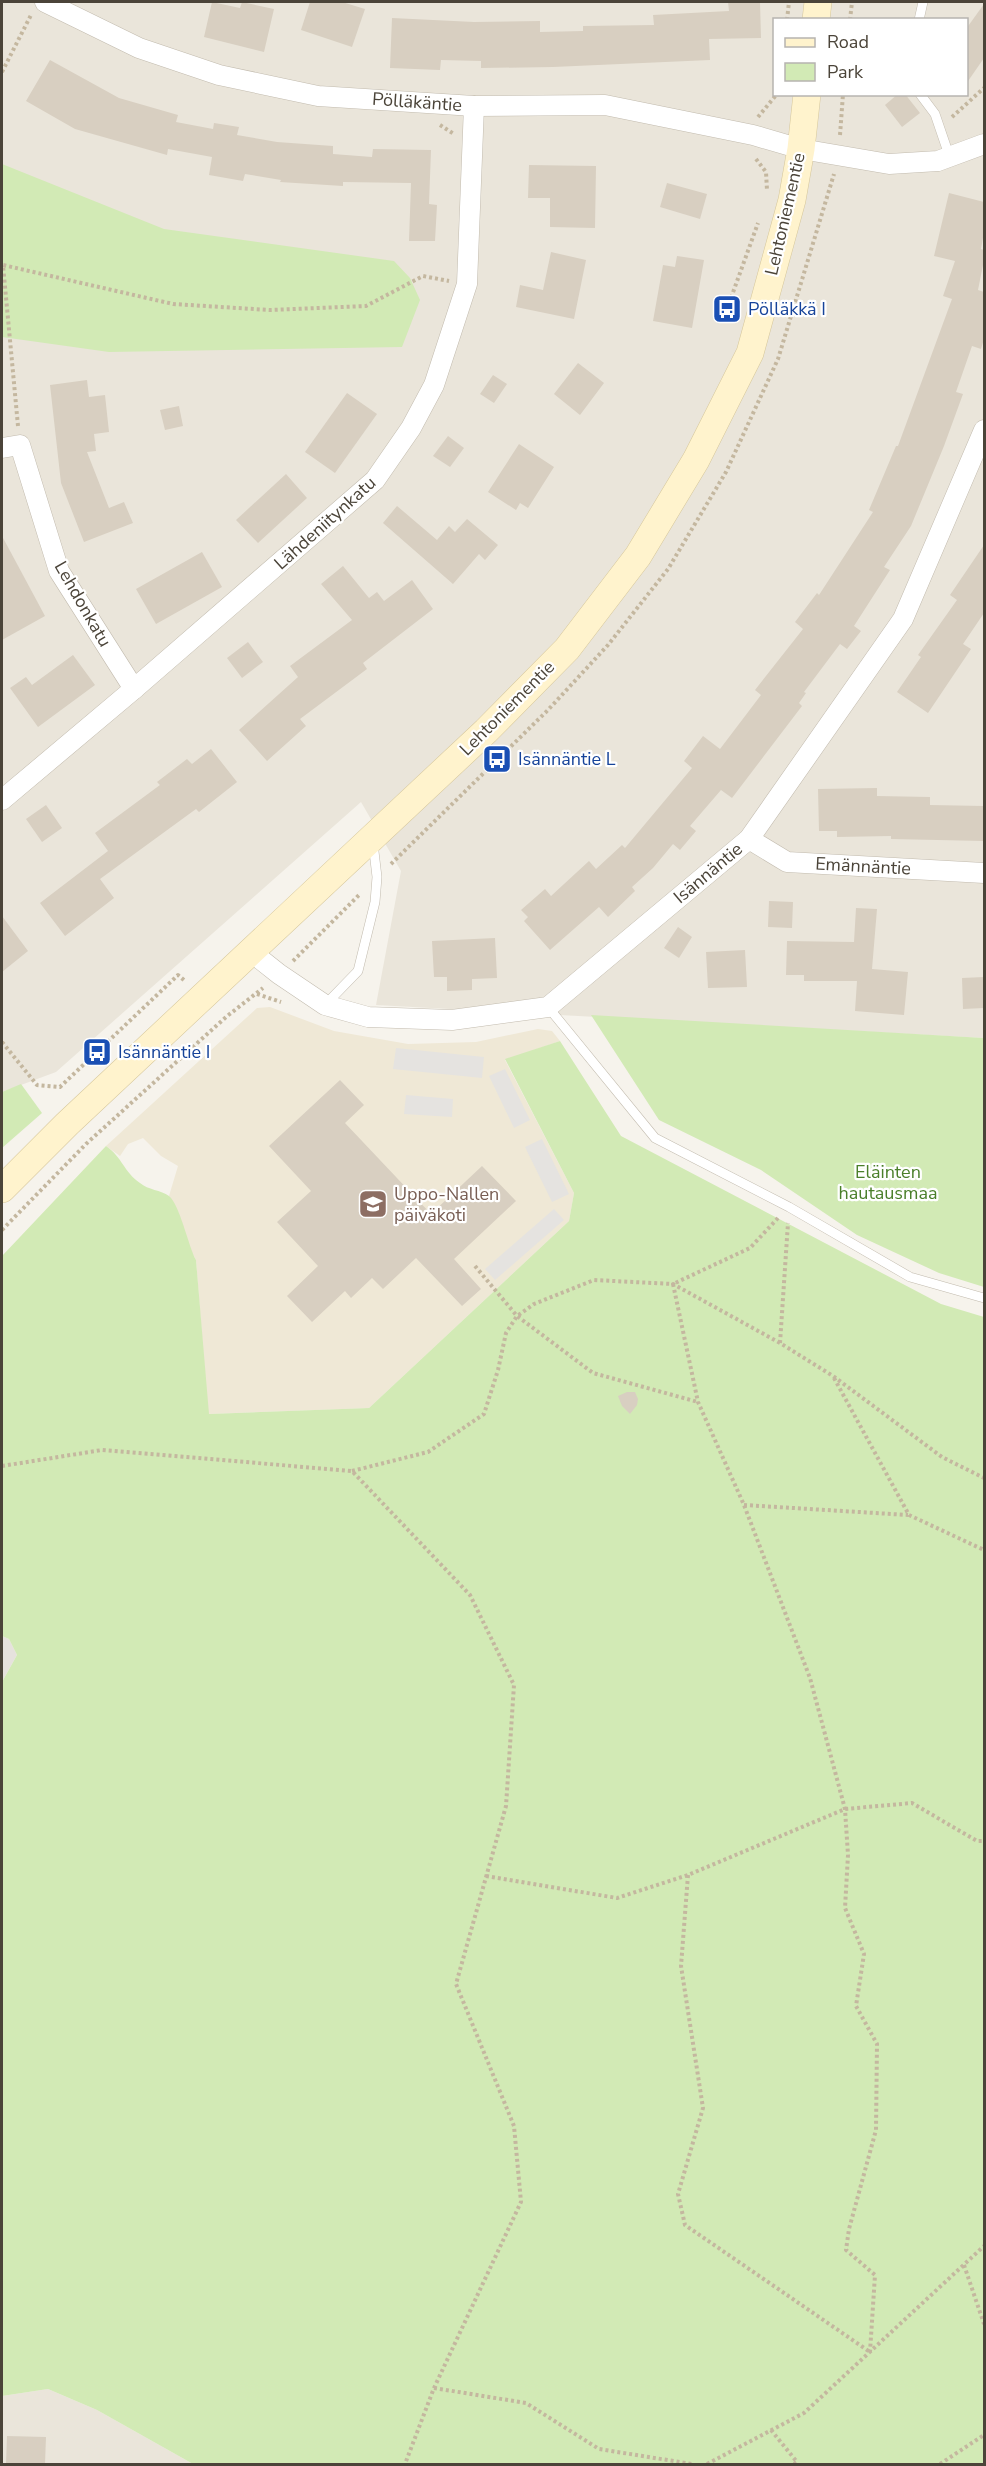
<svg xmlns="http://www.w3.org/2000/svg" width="986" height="2466" viewBox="0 0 986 2466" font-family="'Nunito Sans',sans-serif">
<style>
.residential{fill:#eae5da;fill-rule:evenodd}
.industrial{fill:#e6e2dd}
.education{fill:#efe8d6}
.green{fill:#d2eab5}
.parking{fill:#e5e3e0}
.building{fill:#d8cfc1}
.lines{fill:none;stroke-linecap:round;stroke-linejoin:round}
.lane-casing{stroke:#c2bbae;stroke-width:10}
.street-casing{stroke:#c2bbae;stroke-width:21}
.secondary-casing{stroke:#d6c79b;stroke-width:28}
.path{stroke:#c4b79f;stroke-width:4;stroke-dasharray:3 3;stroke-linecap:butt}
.lane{stroke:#fff;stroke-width:9}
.street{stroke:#fff;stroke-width:20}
.secondary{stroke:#fff3cd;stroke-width:27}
.labels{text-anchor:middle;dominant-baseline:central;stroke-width:4.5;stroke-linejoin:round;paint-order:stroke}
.street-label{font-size:18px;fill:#4b4439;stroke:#fff}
.transit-label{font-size:18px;fill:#164399;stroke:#fff;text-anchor:start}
.park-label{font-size:18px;fill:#4a7f2a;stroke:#fff}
.education-label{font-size:18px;fill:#785e54;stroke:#fff;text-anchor:start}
</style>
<rect width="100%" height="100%" fill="#f6f3ec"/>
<g class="residential">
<path d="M2 2H984V1038L376 1005 401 871 361 802 56 1072 2 1092ZM774 20H966V94H774Z"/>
<polygon points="48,2389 97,2410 193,2464 2,2464 2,2396"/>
</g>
<polygon class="industrial" points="2,1636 9,1639 17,1655 2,1682"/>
<polygon class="education" points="270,1007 334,1031 408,1044 476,1042 538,1029 552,1031 560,1041 505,1060 574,1193 569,1221 369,1408 208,1414 196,1260 188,1245 178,1211 169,1196 178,1166 161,1156 143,1138 128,1144 120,1156 106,1146 257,1008"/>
<g class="green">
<polygon points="2,164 164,229 394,261 410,278 420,300 402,347 109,352 2,337"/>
<polygon points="591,1015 984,1038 984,1287 939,1273 857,1235 761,1170 659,1120"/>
<path d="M560 1041 621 1136 941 1304 984 1317V2464H193L97 2410 48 2389 2 2396V1682L17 1655 9 1639 2 1636V1256L106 1146C123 1158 123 1171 140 1183 148 1190 161 1190 169 1196 180 1205 188 1245 196 1260L209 1414 369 1408 569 1221 574 1193 505 1059Z"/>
<polygon points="21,1084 42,1113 2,1148 2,1092"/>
</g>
<g class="parking">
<polygon points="396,1048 484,1057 482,1078 393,1069"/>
<polygon points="505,1069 530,1120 514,1128 489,1076"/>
<polygon points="406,1095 453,1099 452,1117 404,1114"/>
<polygon points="542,1139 569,1194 552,1202 525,1147"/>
<polygon points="554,1209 564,1220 495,1280 485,1269"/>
</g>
<g class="building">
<polygon points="212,2 240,8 242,2 274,9 264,52 204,37"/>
<polygon points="310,2 342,2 365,9 352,47 301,30"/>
<polygon points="728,2 760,2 761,38 709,39 710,60 553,67 481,68 481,61 441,60 440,70 390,68 392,18 474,22 540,21 540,32 583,31 583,26 654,25 653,15 729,11"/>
<polygon points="984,4 984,58 966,84 966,29"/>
<polygon points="50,60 119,98 178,115 176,122 213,129 214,123 239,127 237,135 277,142 333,146 333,154 372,157 373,149 431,150 429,204 437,205 435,241 409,241 411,183 343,182 343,186 280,182 281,180 245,174 243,181 209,175 212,157 168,149 167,155 75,129 26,101"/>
<polygon points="898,94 905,94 920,113 902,127 885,105"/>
<polygon points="529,165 596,166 595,228 550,227 550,198 528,198"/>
<polygon points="667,183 707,194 700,219 660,207"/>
<polygon points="949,193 984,202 984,232 981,249 984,250 984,260 978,290 984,292 984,339 981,349 972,346 956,392 963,394 944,446 911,526 884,567 890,570 854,626 861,631 847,649 840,644 804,692 806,693 799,703 802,706 732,798 721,790 690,826 696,831 680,850 673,844 653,868 632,887 635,891 608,917 599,907 550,950 524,921 528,917 521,910 545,889 551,896 589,861 596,869 622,845 625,848 692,768 684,761 703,736 720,749 761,695 755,690 803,629 795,622 817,593 819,595 873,512 869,510 896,446 898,446 952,299 943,296 955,261 934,256"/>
<polygon points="551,252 586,260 574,319 516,307 520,285 543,290"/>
<polygon points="677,256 704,260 692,328 653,321 663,265 675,267"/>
<polygon points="578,363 604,383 580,415 554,394"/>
<polygon points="493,375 507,384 494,403 480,394"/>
<polygon points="87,380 89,397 105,395 109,432 94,434 96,451 87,452 109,508 124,502 133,523 84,542 61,483 50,385"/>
<polygon points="347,393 377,414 335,473 305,452"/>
<polygon points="179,406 183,426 165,430 160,410"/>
<polygon points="448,436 464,448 450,467 433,456"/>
<polygon points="519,444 554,467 528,508 520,503 516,510 488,492"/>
<polygon points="286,474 307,498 258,543 236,520"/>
<polygon points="397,506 437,540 449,526 455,532 467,519 498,545 485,560 479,554 453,584 383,523"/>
<polygon points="2,536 45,616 2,640"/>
<polygon points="984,545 984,613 963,644 971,649 928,713 897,692 921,657 918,655 957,600 950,595"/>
<polygon points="202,552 222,587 156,624 136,589"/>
<polygon points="343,566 369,598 377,592 384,601 412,580 433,609 363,663 367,669 300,719 306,726 267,761 239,730 298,677 290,666 352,620 321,584"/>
<polygon points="248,642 263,662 242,678 227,658"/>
<polygon points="73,655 95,685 38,727 10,688 26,677 32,685"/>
<polygon points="211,749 237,782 199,812 196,809 100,879 114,898 65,936 40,903 108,851 95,833 160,785 157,782 187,759 192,764"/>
<polygon points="877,788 877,796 930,797 930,805 984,806 984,841 891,839 891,836 837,837 837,831 819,831 818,789"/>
<polygon points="46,805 62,828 42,842 26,819"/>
<polygon points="769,901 793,902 792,928 768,927"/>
<polygon points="856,908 877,909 872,969 908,972 904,1015 855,1011 857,981 804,981 804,975 786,975 787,941 854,942"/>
<polygon points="2,916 28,951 2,972"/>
<polygon points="678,927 692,937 679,958 664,948"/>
<polygon points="495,938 497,978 472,979 472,990 447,991 447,977 434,977 432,941"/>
<polygon points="745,950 747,987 708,988 706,952"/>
<polygon points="984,977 984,1008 963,1009 962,978"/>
<polygon points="340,1080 364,1105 345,1123 431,1214 482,1166 516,1201 454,1259 481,1289 462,1306 416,1258 383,1289 372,1278 351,1298 345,1291 312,1322 287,1296 318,1266 277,1222 311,1191 269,1146"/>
<polygon points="627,1392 635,1392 638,1399 637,1405 630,1414 622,1406 618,1396"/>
<polygon points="7,2436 46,2437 45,2464 6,2464"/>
</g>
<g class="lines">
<g class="lane-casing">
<g id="lane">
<polyline points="919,20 923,2"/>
<polyline points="920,94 935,114 950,158"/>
<polyline points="325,1005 358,971 375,902 377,877 373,843"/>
<polyline points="548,1007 655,1138 789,1207 910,1277 984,1298"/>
</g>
</g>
<g class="street-casing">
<g id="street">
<polyline points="45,2 139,48 219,75 318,96 474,106 605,105 753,135 801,149 889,164 938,161 984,144"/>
<polyline points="2,448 20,445 59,571 134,689"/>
<polyline points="2,800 134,689 375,480 411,428 434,385 467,284 474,106"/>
<polyline points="749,839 787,862 984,873"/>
<polyline points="250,951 279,974 325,1005 368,1017 452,1020 548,1007 749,839 903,619 984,430"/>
</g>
</g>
<g class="secondary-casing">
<g id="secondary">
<polyline points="816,20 818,2"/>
<polyline points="2,1189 67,1124 486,731 567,649 638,556 696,460 750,353 792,200 801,149 807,94"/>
</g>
</g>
<g class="path">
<polyline points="787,20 789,2"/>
<polyline points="850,20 852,2"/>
<polyline points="2,72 31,15"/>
<polyline points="758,117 777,94"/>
<polyline points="952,117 984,88"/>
<polyline points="440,125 454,134"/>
<polyline points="840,135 843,94"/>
<polyline points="756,159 766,172 767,190"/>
<polyline points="727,309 758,223"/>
<polyline points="18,426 3,265 173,304 269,310 366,306 423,276 449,281"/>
<polyline points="391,864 548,710 608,645 668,569 726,472 778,359 834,174"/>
<polyline points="293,961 360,894"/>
<polyline points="257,994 281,1002"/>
<polyline points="2,1042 37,1085 60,1087 178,975 185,981"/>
<polyline points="778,1218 750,1248 673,1284 698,1402 744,1505 810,1678 845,1809 848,1855 845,1908 864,1954 856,2006 877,2044 876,2130 849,2229 846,2250 875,2275 870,2352"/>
<polyline points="2,1230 86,1144 226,1017 263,988"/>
<polyline points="475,1266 517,1316 593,1373 698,1402"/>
<polyline points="780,1343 788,1223"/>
<polyline points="834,1378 909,1515 984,1550"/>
<polyline points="2,1466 102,1450 352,1471 470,1595 514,1685 506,1806 456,1984 514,2126 521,2202 434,2388 405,2464"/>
<polyline points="352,1471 428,1452 484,1414 498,1370 506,1333 517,1316 534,1304 594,1280 673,1284 780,1343 833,1376 942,1457 984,1478"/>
<polyline points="744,1505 908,1515"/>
<polyline points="688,1875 681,1966 703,2108 678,2194 685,2225 870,2352"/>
<polyline points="486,1876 617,1898 688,1875 845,1809 912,1803 977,1841 984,1841"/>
<polyline points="964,2265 984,2324"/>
<polyline points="434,2388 526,2403 599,2449 692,2464"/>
<polyline points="771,2430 797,2462 794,2464"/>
<polyline points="707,2464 804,2413 984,2246"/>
<polyline points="940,2464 984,2435"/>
</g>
<use href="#lane" class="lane"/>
<use href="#street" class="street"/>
<use href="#secondary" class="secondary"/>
</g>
<defs>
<g id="bus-square" transform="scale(1.5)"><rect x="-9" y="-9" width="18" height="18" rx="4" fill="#1a4fb4" stroke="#fff"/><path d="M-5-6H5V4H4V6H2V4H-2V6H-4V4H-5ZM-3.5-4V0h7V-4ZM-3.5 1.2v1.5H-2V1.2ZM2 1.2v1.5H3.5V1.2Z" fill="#fff"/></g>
<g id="school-square" transform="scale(1.5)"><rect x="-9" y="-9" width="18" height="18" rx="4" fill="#8d6e63" stroke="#fff"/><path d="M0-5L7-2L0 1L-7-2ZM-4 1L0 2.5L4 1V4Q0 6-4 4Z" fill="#fff"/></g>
</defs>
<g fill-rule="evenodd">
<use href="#bus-square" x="727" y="309"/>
<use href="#bus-square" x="497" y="759"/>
<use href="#bus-square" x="97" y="1052"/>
<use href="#school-square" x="373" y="1204"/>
</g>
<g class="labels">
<g class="street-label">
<text transform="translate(417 102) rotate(4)">Pölläkäntie</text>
<text transform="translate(785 214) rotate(-77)">Lehtoniementie</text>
<text transform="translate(325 523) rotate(-42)">Lähdeniitynkatu</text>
<text transform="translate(83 604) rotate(60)">Lehdonkatu</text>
<text transform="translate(507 708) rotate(-45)">Lehtoniementie</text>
<text transform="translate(863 866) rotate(3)">Emännäntie</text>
<text transform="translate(708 873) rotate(-40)">Isännäntie</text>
</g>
<g class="transit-label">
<text x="748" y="309">Pölläkkä I</text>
<text x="518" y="759">Isännäntie L</text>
<text x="118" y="1052">Isännäntie I</text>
</g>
<g class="park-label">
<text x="888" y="1172">Eläinten<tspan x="888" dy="21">hautausmaa</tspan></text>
</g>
<g class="education-label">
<text x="394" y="1194">Uppo-Nallen<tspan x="394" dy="21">päiväkoti</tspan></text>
</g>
</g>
<rect width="986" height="2466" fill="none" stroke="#4b4439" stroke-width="6"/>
<rect x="773" y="18" width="195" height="78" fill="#ffffff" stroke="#b7b4b0" stroke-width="1.5"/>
<rect x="785" y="38" width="30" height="9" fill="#fff3cd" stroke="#b7b4b0" stroke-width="1.5"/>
<text x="827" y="48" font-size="18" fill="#4b4439">Road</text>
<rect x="785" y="63" width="30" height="18" fill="#d2eab5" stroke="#b7b4b0" stroke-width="1.5"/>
<text x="827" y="78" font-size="18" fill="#4b4439">Park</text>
</svg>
